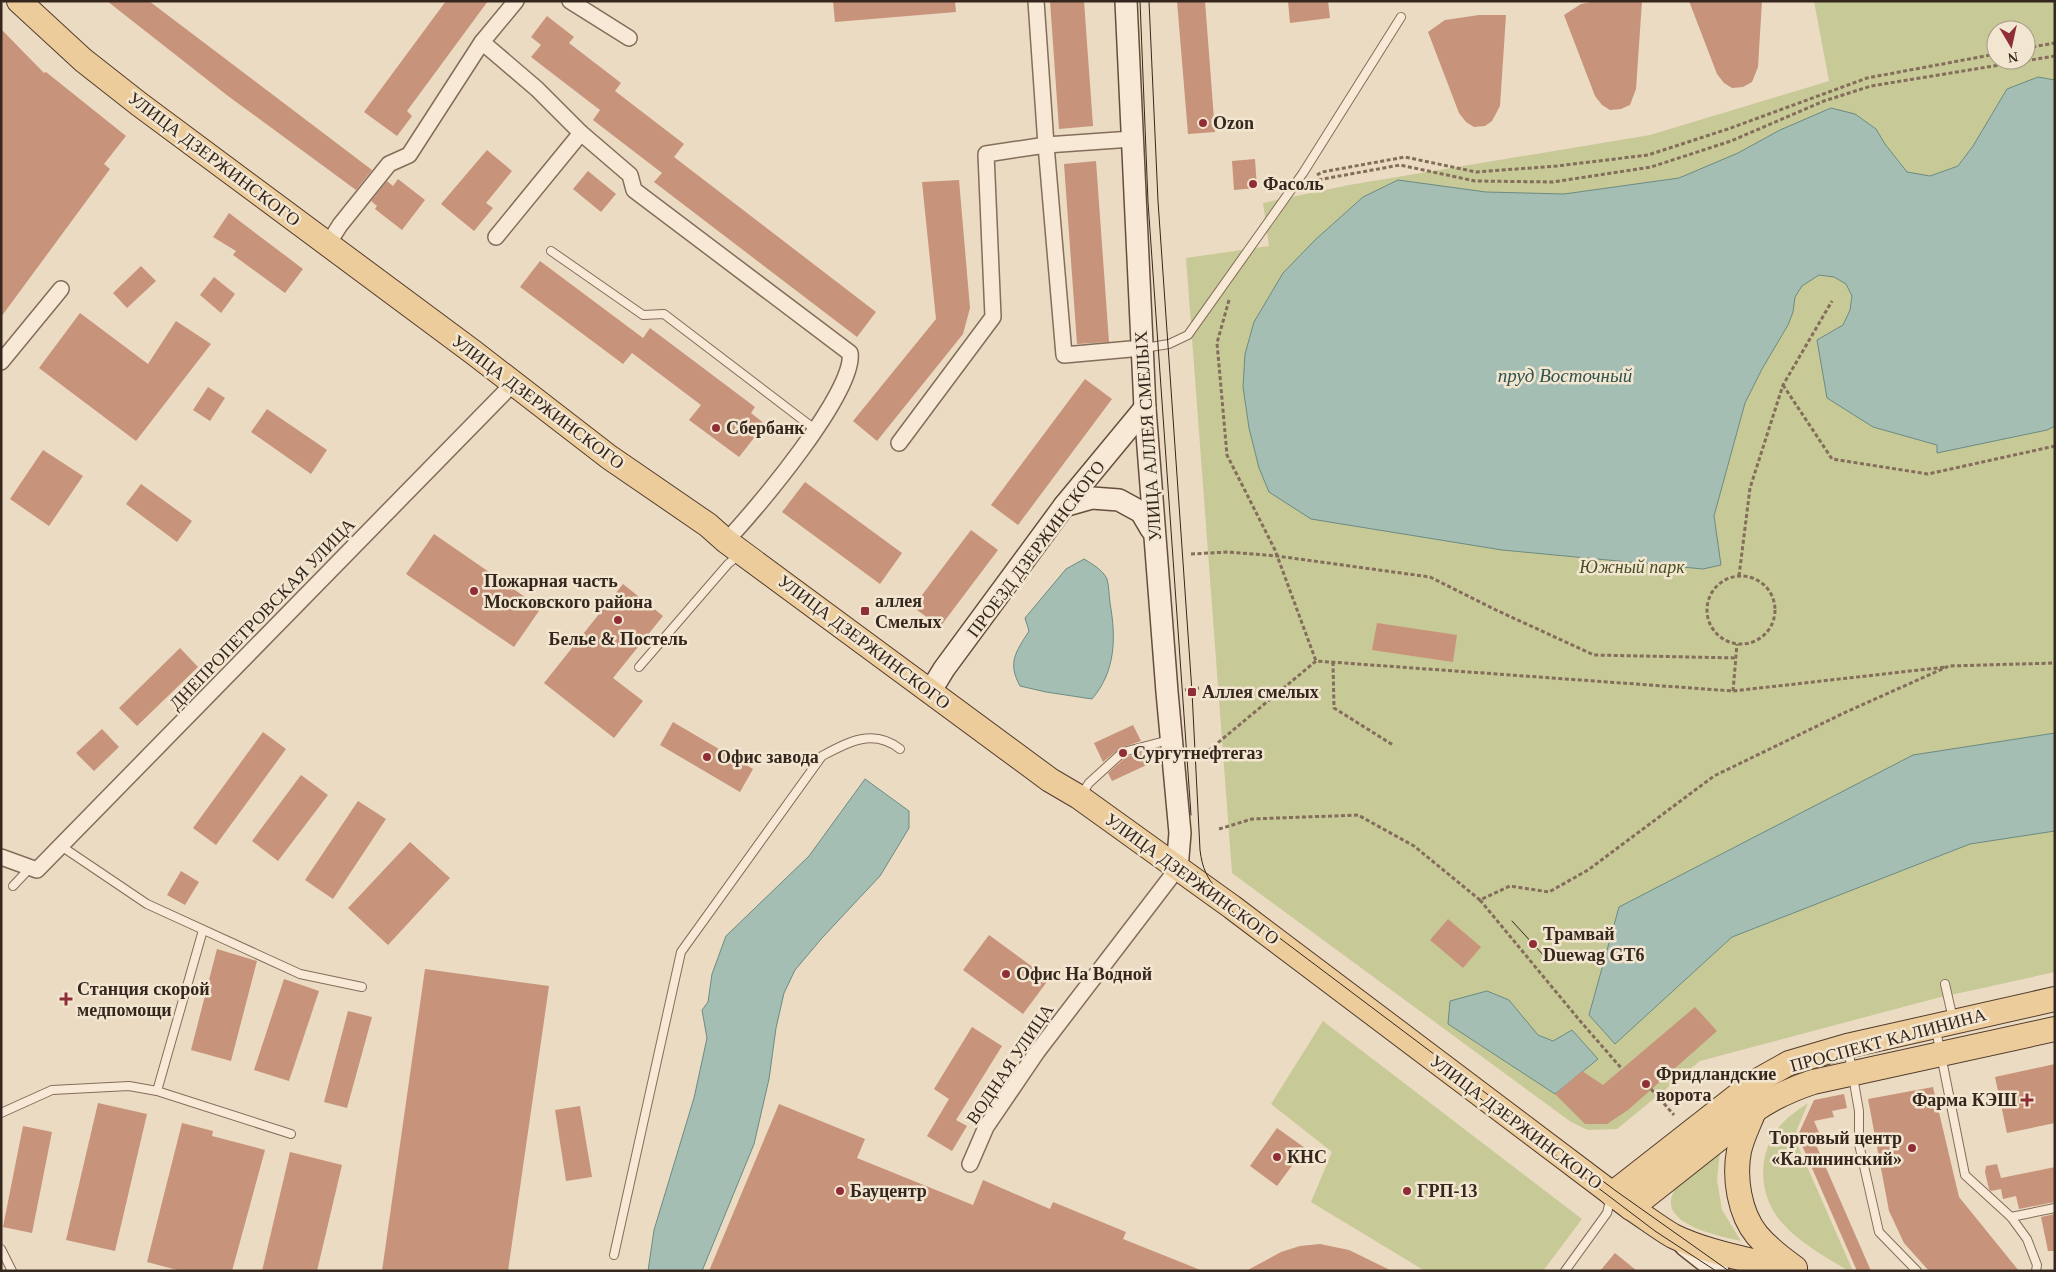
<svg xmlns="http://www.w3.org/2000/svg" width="2056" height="1272" viewBox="0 0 2056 1272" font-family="'Times New Roman',serif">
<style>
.green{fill:#c7c997;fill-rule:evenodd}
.water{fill:#a4beb4;stroke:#6c8b81}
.building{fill:#c7937a}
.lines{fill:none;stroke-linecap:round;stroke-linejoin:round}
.service-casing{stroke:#846d5a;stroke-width:10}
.minor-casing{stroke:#846d5a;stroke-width:18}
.secondary-casing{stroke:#664e3d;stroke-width:24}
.primary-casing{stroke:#523c2e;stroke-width:26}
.path{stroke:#846d5a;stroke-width:3;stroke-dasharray:4 2.5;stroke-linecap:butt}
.service{stroke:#f7e9d5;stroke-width:8}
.minor{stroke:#f7e9d5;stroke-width:15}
.secondary{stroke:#f7e9d5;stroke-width:21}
.primary{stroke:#edcc9b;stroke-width:24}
.tram{stroke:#35271e;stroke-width:1}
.poi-dot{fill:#902e37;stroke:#f3e6d1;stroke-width:2}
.labels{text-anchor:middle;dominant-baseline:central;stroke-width:5;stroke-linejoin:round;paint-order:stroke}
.poi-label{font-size:18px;font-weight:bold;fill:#35271e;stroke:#f3e6d1;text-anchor:start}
.street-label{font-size:18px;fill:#35271e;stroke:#f3e6d1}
.park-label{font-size:18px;font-style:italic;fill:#495025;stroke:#f3e6d1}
.water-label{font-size:19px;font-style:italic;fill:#2e544e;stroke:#f3e6d1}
</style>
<rect width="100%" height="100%" fill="#ebdbc2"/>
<g class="green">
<path d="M1814 1H2055V972L1937 998 1700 1061 1617 1129 1588 1130 1571 1122 1232 873 1186 258 1269 246 1263 203 1349 185 1650 135 1829 81ZM1996 30H2026V60H1996Z"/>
<polygon points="1323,1021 1582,1219 1543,1271 1425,1271 1311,1202 1332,1152 1271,1104"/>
<path d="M1808 1103 1794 1137 1853 1271H1849C1824 1256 1796 1241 1778 1218 1758 1191 1758 1154 1779 1127 1787 1117 1798 1110 1808 1103Z"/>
<path d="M1720 1151 1717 1180 1722 1210 1741 1241C1720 1236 1659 1225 1673 1193 1679 1178 1707 1162 1720 1151Z"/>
</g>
<g class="water">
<polygon points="2038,77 2055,80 2055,426 2047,430 1937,453 1937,445 1873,427 1827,398 1817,340 1843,325 1850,310 1852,296 1846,284 1834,277 1819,275 1802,286 1795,297 1793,312 1788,325 1762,369 1745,403 1714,516 1721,565 1703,569 1502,550 1311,519 1269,492 1259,468 1249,428 1243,387 1245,354 1254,322 1283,273 1315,240 1363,197 1398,180 1486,192 1564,194 1679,178 1738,153 1780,130 1831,108 1855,114 1876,129 1885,144 1907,172 1930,176 1958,166 1973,146 2007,89"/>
<path d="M1084 559C1092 564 1103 570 1107 579 1109 586 1109 595 1110 603 1116 637 1116 671 1092 699L1046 692 1020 686C1007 662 1016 652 1029 631L1025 618 1066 569Z"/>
<polygon points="2055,733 2055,831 1970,844 1732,937 1615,1044 1589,1015 1619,907 1913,755"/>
<polygon points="865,779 909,811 909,828 880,876 822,938 795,970 784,993 776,1028 769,1079 754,1144 702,1271 648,1271 654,1230 694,1098 707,1038 702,1010 708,1002 712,974 726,936 809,856"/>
<polygon points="1487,991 1509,1000 1538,1035 1553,1041 1572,1030 1598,1059 1555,1094 1448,1024 1450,1001"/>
</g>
<g class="building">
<polygon points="107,1 149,1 372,170 356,190 228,96"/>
<polygon points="446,1 488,1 407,111 412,116 397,136 364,112"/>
<polygon points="833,1 955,1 956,12 835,22"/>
<polygon points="1050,1 1084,1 1093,126 1059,129"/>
<polygon points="1177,1 1205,1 1215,132 1188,134"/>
<polygon points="1288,1 1328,1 1330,18 1290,23"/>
<polygon points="1596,1 1642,1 1636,89 1630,105 1621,109 1610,110 1602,105 1595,96 1564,15 1581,4"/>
<polygon points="1689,1 1762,1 1758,67 1752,82 1743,87 1732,88 1724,83 1717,74"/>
<polygon points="1479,15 1506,15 1500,106 1492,121 1485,126 1474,127 1466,122 1459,113 1428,32 1445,20"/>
<polygon points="547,16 574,37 569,43 621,83 615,91 684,144 674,157 876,312 857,337 654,182 662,173 593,120 600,110 531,57 541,45 531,37"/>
<polygon points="1,29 44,73 46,72 126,136 104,164 110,169 1,317"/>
<polygon points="487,150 512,171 486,203 493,208 474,231 441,204"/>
<polygon points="1255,159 1257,188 1234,190 1232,161"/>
<polygon points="1096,161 1109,342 1077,344 1064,164"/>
<polygon points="588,171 616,194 601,212 573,189"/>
<polygon points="398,179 425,200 402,230 375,209 377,206 371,201 387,181 393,186"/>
<polygon points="959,180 970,308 963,334 877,441 853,421 936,319 922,182"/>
<polygon points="229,213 303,269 285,293 233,255 236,251 213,237"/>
<polygon points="540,261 643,338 650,328 755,407 751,413 765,424 739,457 689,420 701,405 632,353 623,364 520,287"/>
<polygon points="141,266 156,281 127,308 113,293"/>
<polygon points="214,277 235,294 221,313 200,295"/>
<polygon points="80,313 148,364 176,321 211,344 136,441 39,368"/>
<polygon points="1085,379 1112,399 1018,525 991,505"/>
<polygon points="208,387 225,398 210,421 193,410"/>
<polygon points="267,409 327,450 311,474 251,432"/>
<polygon points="43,450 83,476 49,526 10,499"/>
<polygon points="805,482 902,553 880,584 782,512"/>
<polygon points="141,484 192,521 177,542 126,504"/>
<polygon points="971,530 998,550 940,627 913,607"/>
<polygon points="434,534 541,608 514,647 406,574"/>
<polygon points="623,584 663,616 613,678 643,701 614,738 544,683"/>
<polygon points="1377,623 1457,635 1453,662 1372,650"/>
<polygon points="180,648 198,667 137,726 119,708"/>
<polygon points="673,722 753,769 740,792 660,745"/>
<polygon points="1133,725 1141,741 1120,748 1103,762 1094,743"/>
<polygon points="102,729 119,747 94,771 76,753"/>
<polygon points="263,732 286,749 216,845 193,828"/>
<polygon points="1146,752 1151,763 1112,781 1108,773 1126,757"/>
<polygon points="301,775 328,795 278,861 252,841"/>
<polygon points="358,801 386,819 333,899 305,880"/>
<polygon points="410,842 450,878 388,945 348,908"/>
<polygon points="181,871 199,882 185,905 167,895"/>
<polygon points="1448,919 1481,947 1463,968 1430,940"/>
<polygon points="989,935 1049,979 1023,1014 963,970"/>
<polygon points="217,949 257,961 231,1061 191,1050"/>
<polygon points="425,969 549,986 508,1271 382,1271"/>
<polygon points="284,979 319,991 289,1081 254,1070"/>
<polygon points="1695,1007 1717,1031 1628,1110 1607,1124 1585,1124 1555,1094 1582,1071 1603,1085"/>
<polygon points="348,1011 372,1017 347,1108 324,1102"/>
<polygon points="972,1027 1002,1046 956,1120 967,1126 952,1151 927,1136 949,1099 934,1089"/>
<polygon points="2055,1064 2055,1123 2007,1133 1995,1077"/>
<polygon points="1933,1087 1959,1197 2019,1271 1929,1271 1904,1243 1889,1211 1868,1099"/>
<polygon points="1844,1094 1847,1108 1832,1111 1834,1117 1814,1121 1820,1135 1813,1138 1871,1271 1857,1271 1801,1143 1793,1146 1814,1100"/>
<polygon points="98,1103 147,1114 115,1251 66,1240"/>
<polygon points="779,1104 865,1139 857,1158 973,1205 983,1180 1050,1209 1053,1202 1126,1232 1123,1239 1203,1271 709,1271"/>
<polygon points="580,1106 592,1177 566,1181 555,1110"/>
<polygon points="182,1123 213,1131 212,1136 265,1150 232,1271 181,1271 147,1262"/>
<polygon points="23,1126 52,1132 32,1233 3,1227"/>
<polygon points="1277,1128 1305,1148 1277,1186 1250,1166"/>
<polygon points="290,1152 342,1165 317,1271 262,1271"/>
<polygon points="1997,1164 2001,1178 2055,1167 2055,1202 2019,1209 2016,1196 2003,1199 2001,1189 1991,1191 1989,1189 1985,1172 1986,1166"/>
<polygon points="2055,1214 2055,1251 2048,1251 2041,1217"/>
<polygon points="1320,1244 1349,1250 1392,1271 1246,1271 1281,1252 1300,1246"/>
<polygon points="1615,1253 1637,1271 1600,1271"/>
</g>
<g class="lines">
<g class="service-casing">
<g id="service">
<polyline points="551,251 643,315 664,314 816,430"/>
<polyline points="1144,348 1169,344 1188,335 1303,173 1401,17"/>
<polyline points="639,667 728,564 739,555"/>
<polyline points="1081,795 1089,783 1123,752 1169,740"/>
<polyline points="61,846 147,904 300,974 362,987"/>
<polyline points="13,886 30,868"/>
<polyline points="1945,984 1953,1019"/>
<polyline points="1936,1030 1965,1175 2011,1217 2027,1239 2037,1265 2036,1271"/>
<polyline points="1848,1048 1859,1111 1859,1144 1879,1232 1917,1271"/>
<polyline points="157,1091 203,930"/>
<polyline points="1,1113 52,1090 129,1086 157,1091 291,1134"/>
<polyline points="2011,1217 2055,1208"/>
<polyline points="1,1249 12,1271"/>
<path d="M614 1255 681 952 822 756C848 742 873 728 900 749"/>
<polyline points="1565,1271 1607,1213 1611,1197"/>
</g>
</g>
<g class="minor-casing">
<g id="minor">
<polyline points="570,1 629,38"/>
<polyline points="1036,1 1046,145 1064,355 1142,348"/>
<polyline points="482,42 516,1"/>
<polyline points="496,237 581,133"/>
<path d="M328 244 340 225 389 164 409 155 482 42 537 89 581 133 630 175 634 190 850 353C856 391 755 511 726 541"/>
<polyline points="1,362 61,289"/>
<polyline points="899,443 993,317 986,154 1046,145 1132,139"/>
<polyline points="1,857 37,870 504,393 511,383"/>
<polyline points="970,1164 986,1127 1037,1052 1177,869"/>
</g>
</g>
<g class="secondary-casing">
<g id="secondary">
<polyline points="1126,1 1145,408 1167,692 1180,833 1177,869"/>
<polyline points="1064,506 1092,498 1119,500 1141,512 1151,529 1154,529"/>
<polyline points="930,692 944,669 1064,506 1145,408"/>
<polyline points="1685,1245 1718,1271"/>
</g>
</g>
<g class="primary-casing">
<g id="primary">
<path d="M19 1 83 60 139 104 473 352 609 457 708 525 726 541 1050 780 1079 797 1232 907 1631 1208C1645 1217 1659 1228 1673 1236 1710 1254 1753 1260 1792 1271"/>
<path d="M1754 1111C1749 1124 1742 1137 1739 1151 1734 1177 1739 1213 1757 1235 1768 1248 1781 1258 1795 1268"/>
<polyline points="1612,1194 1755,1082 1789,1063 1847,1046 2055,999"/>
<path d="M1631 1208 1755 1110C1772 1098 1792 1089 1813 1082L2055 1029"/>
</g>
</g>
<g class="path">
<polyline points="2026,48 2055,43"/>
<polyline points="1317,175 1322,172 1405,157 1476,172 1557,166 1648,155 1728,129 1867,78 1996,54"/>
<polyline points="1312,181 1400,165 1475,181 1553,182 1651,167 1731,141 1824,101 1871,86 2055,56"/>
<polyline points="1229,300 1217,343 1227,455 1275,550 1316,661"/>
<polyline points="1783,385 1832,459 1928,474 2055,446"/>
<polyline points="1191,554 1228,552 1277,556 1430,577 1496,610 1594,655 1737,658"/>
<polyline points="1739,576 1750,488 1783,385 1832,301"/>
<circle cx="1741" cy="610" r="34"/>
<polyline points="1333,662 1334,708 1393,745"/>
<polyline points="1185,690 1199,688"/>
<polyline points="1733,691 1737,644"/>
<polyline points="1208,751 1316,661 1733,691 1946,667"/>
<polyline points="1219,829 1252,819 1358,815 1414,846 1480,900 1510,886 1549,892 1588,870 1714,776 1846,712 1949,666 2055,663"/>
<polyline points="1480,900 1581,1022 1622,1069"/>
<polyline points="1651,1089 1674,1115"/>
</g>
<use href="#service" class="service"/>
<use href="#minor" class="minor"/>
<use href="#secondary" class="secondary"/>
<use href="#primary" class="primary"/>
<g class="tram">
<polyline points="1140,1 1148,202 1191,815"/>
<path d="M1149 1 1158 201 1192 692 1200 850C1204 886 1223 894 1249 915L1616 1191 1729 1271"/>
<polyline points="1197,872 1209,894 1249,924"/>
<polyline points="1512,921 1545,957"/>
<polyline points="1436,1065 1655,1231 1716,1271"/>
</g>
</g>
<g class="poi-dot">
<circle cx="1203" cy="123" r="5"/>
<circle cx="1253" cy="184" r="5"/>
<circle cx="716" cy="428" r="5"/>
<circle cx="474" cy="591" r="5"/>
<rect x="860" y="606" width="10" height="10" rx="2.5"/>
<circle cx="618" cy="620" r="5"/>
<rect x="1187" y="687" width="10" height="10" rx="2.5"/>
<circle cx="1123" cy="753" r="5"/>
<circle cx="707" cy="757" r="5"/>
<circle cx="1533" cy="944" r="5"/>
<circle cx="1006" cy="974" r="5"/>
<path d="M63.5 991.5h5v5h5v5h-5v5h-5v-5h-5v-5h5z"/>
<circle cx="1646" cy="1084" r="5"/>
<path d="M2024.5 1092.5h5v5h5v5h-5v5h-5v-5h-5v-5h5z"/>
<circle cx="1912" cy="1148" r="5"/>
<circle cx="1277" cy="1157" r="5"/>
<circle cx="840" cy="1191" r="5"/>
<circle cx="1407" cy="1191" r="5"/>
</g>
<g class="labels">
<g class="poi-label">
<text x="1213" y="123">Ozon</text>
<text x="1263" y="184">Фасоль</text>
<text x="726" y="428">Сбербанк</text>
<text x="484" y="581">Пожарная часть<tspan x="484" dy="21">Московского района</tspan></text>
<text x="875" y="601">аллея<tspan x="875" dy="21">Смелых</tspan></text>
<text x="618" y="639" text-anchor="middle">Белье &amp; Постель</text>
<text x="1202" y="692">Аллея смелых</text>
<text x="1133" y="753">Сургутнефтегаз</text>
<text x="717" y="757">Офис завода</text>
<text x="1543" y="934">Трамвай<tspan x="1543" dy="21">Duewag GT6</tspan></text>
<text x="1016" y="974">Офис На Водной</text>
<text x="77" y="989">Станция скорой<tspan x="77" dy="21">медпомощи</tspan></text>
<text x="1656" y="1074">Фридландские<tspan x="1656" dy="21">ворота</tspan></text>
<text x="2017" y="1100" text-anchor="end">Фарма КЭШ</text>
<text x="1902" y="1138" text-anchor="end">Торговый центр<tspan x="1902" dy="21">«Калининский»</tspan></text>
<text x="1287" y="1157">КНС</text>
<text x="850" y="1191">Бауцентр</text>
<text x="1417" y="1191">ГРП-13</text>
</g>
<g class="street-label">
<text transform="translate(214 159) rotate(37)">УЛИЦА ДЗЕРЖИНСКОГО</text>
<text transform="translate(538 402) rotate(37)">УЛИЦА ДЗЕРЖИНСКОГО</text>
<text transform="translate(1148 436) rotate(-94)">УЛИЦА АЛЛЕЯ СМЕЛЫХ</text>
<text transform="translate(1036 549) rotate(-53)">ПРОЕЗД ДЗЕРЖИНСКОГО</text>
<text transform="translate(262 614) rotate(-46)">ДНЕПРОПЕТРОВСКАЯ УЛИЦА</text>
<text transform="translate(864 642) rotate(37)">УЛИЦА ДЗЕРЖИНСКОГО</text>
<text transform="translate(1192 879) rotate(36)">УЛИЦА ДЗЕРЖИНСКОГО</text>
<text transform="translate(1888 1040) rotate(-15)">ПРОСПЕКТ КАЛИНИНА</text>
<text transform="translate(1010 1064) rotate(-56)">ВОДНАЯ УЛИЦА</text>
<text transform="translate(1516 1122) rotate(37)">УЛИЦА ДЗЕРЖИНСКОГО</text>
</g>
<g class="park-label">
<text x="1632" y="567">Южный парк</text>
</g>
<g class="water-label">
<text x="1565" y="375">пруд Восточный</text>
</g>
</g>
<rect width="2056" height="1272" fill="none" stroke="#35271e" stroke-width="5"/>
<g transform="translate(2011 45) rotate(171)"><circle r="24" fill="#f3e6d1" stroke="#a79a89"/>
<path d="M0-4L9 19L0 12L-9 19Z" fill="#902e37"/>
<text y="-8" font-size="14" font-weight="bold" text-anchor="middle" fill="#35271e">N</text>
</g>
</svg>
